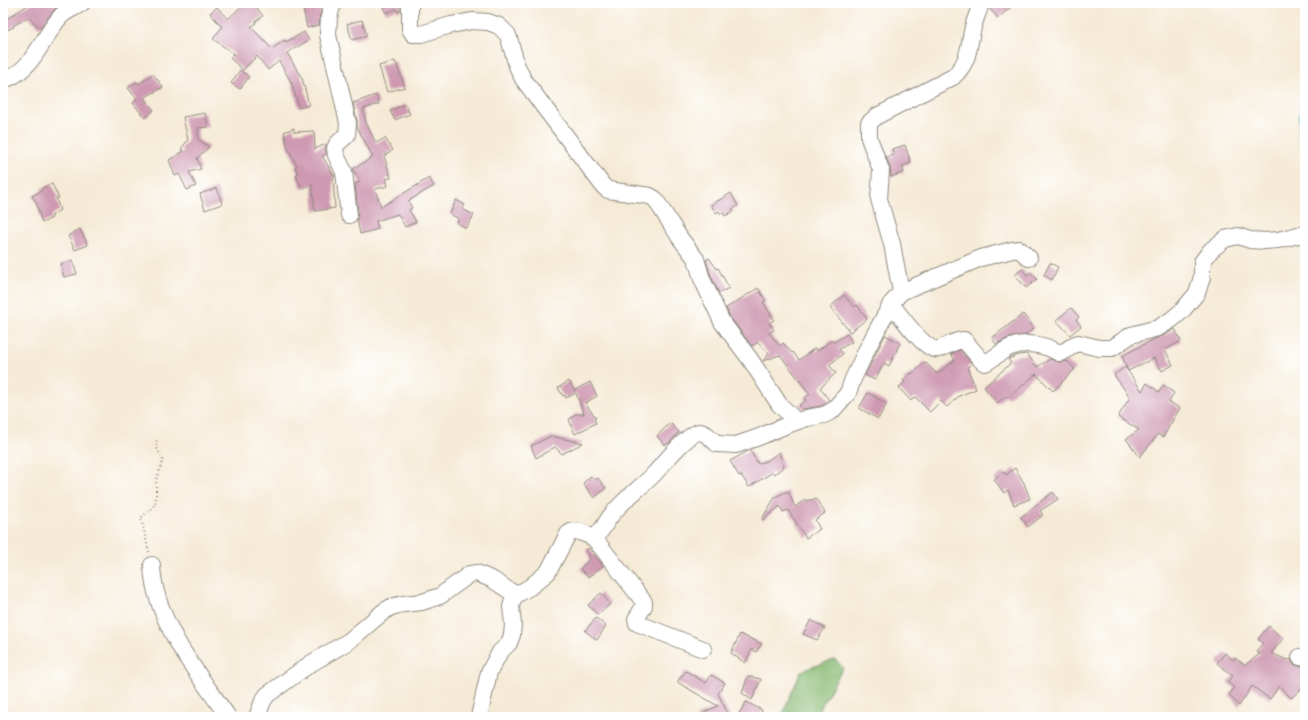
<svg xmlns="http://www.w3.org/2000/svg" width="1308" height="720" viewBox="0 0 1308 720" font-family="'Gochi Hand',sans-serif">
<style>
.forest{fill:#89b973;stroke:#5a724f}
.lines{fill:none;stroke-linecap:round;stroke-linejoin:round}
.stream{stroke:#57c1d3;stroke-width:3}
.building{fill:#ce99b1}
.minor-casing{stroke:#908a80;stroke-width:18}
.path{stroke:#908a80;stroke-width:2;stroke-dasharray:1 3;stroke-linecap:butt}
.minor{stroke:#fff;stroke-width:16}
</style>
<rect width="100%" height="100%" fill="#fff"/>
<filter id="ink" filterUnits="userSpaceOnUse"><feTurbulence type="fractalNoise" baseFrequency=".025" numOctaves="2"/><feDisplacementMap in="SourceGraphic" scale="8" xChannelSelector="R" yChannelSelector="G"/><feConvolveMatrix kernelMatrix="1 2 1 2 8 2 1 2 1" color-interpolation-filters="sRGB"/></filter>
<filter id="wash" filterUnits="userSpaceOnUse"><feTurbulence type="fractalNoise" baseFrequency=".012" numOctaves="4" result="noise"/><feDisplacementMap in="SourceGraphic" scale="16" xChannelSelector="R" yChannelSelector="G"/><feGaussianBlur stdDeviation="0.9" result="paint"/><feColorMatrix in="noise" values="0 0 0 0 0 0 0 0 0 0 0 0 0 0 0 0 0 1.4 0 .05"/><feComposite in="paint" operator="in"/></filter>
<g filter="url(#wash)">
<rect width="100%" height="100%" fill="#f5ead5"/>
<polygon class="forest" points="835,659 843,668 815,717 781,717 801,671"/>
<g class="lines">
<path class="stream" d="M1305 94C1297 115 1300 132 1304 153L1305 154"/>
</g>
<g id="blocks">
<g class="building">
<polygon points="31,3 63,3 54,10 40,28 28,17 13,26 14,27 3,32 3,21"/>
<polygon points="245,3 253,3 263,16 255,22 256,23 251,27 272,49 285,40 286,42 304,32 309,40 287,53 302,78 309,105 299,108 292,84 279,61 268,70 257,56 243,70 230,58 234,54 213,39 222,27 210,13 217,7 228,19"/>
<polygon points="314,3 323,3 320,15 319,25 307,28 303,8 315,5"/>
<polygon points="381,3 400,3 400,11 398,12 396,9 386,13"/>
<polygon points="990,3 1016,3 998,18 989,8"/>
<polygon points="362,20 367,36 352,40 347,24"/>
<polygon points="395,61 405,87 387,92 379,66"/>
<polygon points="240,70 249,77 240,89 231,83"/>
<polygon points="153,74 163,87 144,98 154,110 145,118 133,103 137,99 128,88 137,82 139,84"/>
<polygon points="376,95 379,104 363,109 366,123 376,143 385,138 393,150 384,156 391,178 386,179 388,186 375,189 381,207 429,178 434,186 408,201 412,208 409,210 416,222 405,227 398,214 376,221 378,229 360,234 357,219 358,214 355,184 360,182 353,169 373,157 357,127 357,121 353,103"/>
<polygon points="405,104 410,114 395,120 390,111"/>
<polygon points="205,113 208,127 198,128 198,139 209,147 197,158 201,169 189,172 196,186 187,190 179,174 175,176 169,160 184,151 181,149 188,140 183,117"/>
<polygon points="294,128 294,132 314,131 315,149 326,144 326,154 322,156 335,177 333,178 335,208 315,211 312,184 302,189 296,175 298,174 295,167 297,166 288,148 284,132"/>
<polygon points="905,145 911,163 902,166 904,172 891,177 890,167 886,157 894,155 892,149"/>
<polygon points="52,184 59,198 56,198 60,210 52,215 52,218 42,223 36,202 32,196 41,191 42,188"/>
<polygon points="217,188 222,204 205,210 200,194"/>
<polygon points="731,193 738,206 732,209 734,211 725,216 723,212 721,214 719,211 716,213 711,205"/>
<polygon points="456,200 465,205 462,209 474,215 466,228 457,223 459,219 450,214"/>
<polygon points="80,229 88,245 75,250 68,236"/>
<polygon points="709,258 717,269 718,268 729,288 719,293 711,276 706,260"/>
<polygon points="72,260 77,274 64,277 61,264"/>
<polygon points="1050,263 1058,267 1052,280 1044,275"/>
<polygon points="1022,269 1027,275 1030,272 1037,279 1026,288 1015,275"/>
<polygon points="758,288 766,301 763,302 774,320 769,323 774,330 769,333 780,346 783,343 792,353 793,352 799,360 815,348 817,351 832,340 834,342 847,334 852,342 839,349 843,354 829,365 836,373 820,388 829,400 826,403 821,406 803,409 799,405 806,400 804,398 810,394 780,355 763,361 769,354 758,342 752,346 730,317 726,308"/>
<polygon points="844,295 854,307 857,305 867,319 850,332 830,307"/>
<polygon points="1071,308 1079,317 1076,320 1081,326 1070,335 1056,320"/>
<polygon points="1023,314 1034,328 1025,335 1008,338 996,344 992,338"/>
<polygon points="1175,329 1181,341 1165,350 1173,365 1162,371 1154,358 1128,371 1142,391 1147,383 1159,392 1164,385 1174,393 1169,402 1180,408 1163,437 1158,434 1140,457 1126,439 1139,430 1118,417 1130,397 1114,375 1125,367 1128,371 1122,356 1154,339 1163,336"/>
<polygon points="885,335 900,343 889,366 884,363 875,380 865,375"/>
<polygon points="960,350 972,364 967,367 976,389 959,396 947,407 941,401 930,412 915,397 911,401 899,388 905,382 903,380 911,373 912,374 925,362 937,374 955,360 951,354"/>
<polygon points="1027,354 1037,367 1050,359 1060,362 1067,361 1075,369 1053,391 1036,374 1008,398 1006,396 997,403 984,387 1011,363 1008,359 1019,355"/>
<polygon points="569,381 575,391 575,390 590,382 597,396 585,403 596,418 594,419 596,423 575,434 569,420 575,414 584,414 576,393 566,398 565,395 563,396 558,388"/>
<polygon points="868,393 887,404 878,419 859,408"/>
<polygon points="670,423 679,432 668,444 667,443 665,445 657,436"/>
<polygon points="551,436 583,443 562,454 555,447 536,458 531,446"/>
<polygon points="750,450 758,464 768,460 779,452 784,467 774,474 773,472 749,487 741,475 739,476 730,461"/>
<polygon points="1015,468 1024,483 1030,499 1014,505 1008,490 1004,493 994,479 1004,472 1006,475"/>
<polygon points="591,476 595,480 598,478 606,488 594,498 583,483"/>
<polygon points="788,491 795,507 803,501 816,499 825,513 815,520 820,529 806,538 788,510 783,512 780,506 763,520 762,519 775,497"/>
<polygon points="1053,492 1058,499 1040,511 1043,515 1028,527 1021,517"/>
<polygon points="589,548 603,566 588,577 580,569 590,559 586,550"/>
<polygon points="601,593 610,604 598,615 588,605"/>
<polygon points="596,618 606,626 597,640 585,631"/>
<polygon points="811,620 825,628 817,640 803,634"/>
<polygon points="1269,626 1283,639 1271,653 1287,660 1291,659 1293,664 1298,666 1305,667 1305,686 1291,698 1279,686 1270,699 1252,686 1239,706 1229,695 1234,688 1227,682 1233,676 1217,663 1225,653 1233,660 1235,658 1245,665 1260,654 1256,651 1263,643 1258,639"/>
<polygon points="740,634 762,644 756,652 752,649 745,663 731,653"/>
<polygon points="686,671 706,683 711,675 725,683 718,694 730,717 694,717 718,706 677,682"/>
<polygon points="748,676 761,679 752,700 742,693"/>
<polygon points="746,702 762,710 760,717 737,717"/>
</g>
</g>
</g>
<g filter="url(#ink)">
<use href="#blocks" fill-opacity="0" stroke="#908a80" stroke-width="1"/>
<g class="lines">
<g class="minor-casing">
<g id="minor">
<polyline points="333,3 329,17 328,35 348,123 347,135 337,144 335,148 336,155 344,172 349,215"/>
<polyline points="410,3 410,29 413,34 421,34 451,25 472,21 488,22 499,26 508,35 517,66 523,79 604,187 608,190 650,196 655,199 680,238 696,259 702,279 722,322 750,359 779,404 796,421"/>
<path d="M981 3C979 11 975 19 973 27 968 48 970 61 953 77L877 116 869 123V138L881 170 879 199 892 244 901 292 891 304C899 313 926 353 938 349 948 347 954 340 964 340L982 361 985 363C994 359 1002 350 1011 347 1027 341 1046 345 1059 353 1068 352 1070 345 1078 343L1099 348H1112L1131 335 1158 328 1171 320 1182 311 1197 293 1202 277V262L1211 250 1225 239 1238 236 1250 240 1265 241 1278 240 1298 235H1303L1305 237"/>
<path d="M3 80C33 72 42 37 61 16 67 10 75 8 82 3"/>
<polyline points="901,292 981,258 1012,250 1019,249 1029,258"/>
<polyline points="594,538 644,602 644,606 636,619 637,623 703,649"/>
<path d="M152 565C152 575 154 583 156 592 169 640 201 677 228 717"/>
<polyline points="1300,657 1305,658"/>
<polyline points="257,717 263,701 267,695 310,664 349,641 383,612 391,607 403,604 422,602 440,596 470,574 477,573 493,580 516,595"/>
<path d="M479 717 489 672 500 652 509 643 512 635 513 624 511 607 513 599 516 595 530 587 548 572 568 534C575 527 586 535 594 538 602 532 606 521 613 513 625 498 642 487 655 473 662 465 690 431 700 432 707 433 713 440 717 444L736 445 759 437 787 425 807 418 824 415 832 411 848 393 853 379 868 347 891 304"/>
</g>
</g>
<path class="path" d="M149 552 141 518 153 507 156 501V480L163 460C160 452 153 446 158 438"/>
<use href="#minor" class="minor"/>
</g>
</g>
<rect width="1308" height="720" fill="none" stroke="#fff" stroke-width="16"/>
</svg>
